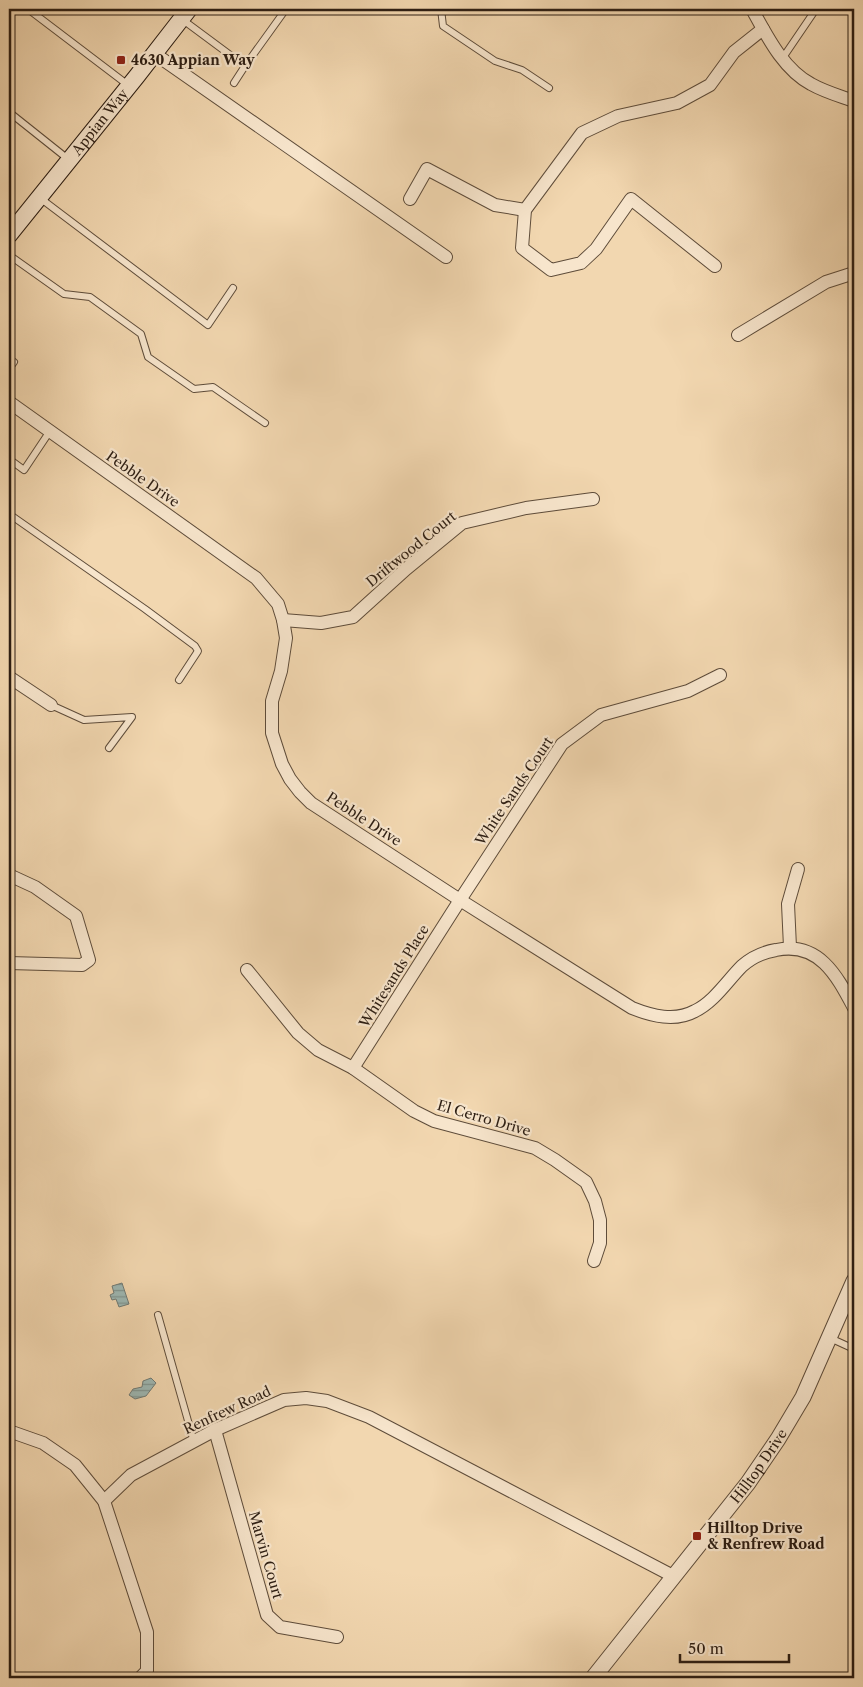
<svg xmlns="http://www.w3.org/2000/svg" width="863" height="1687" viewBox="0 0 863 1687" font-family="'Libre Caslon Text',serif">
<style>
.water{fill:url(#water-rules);stroke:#707a74}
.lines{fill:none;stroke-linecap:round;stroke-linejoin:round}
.service-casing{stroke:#5e4c3a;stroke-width:8}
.minor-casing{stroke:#5e4c3a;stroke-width:14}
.tertiary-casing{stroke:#5e4c3a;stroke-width:17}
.secondary-casing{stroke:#2d1e13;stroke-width:18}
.service{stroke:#f7e5cc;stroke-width:6}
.minor{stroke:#f7e5cc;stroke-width:12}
.tertiary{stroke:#f7e5cc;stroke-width:15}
.secondary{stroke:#f7e5cc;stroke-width:16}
.poi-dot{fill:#8f2418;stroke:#f7e5cc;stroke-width:2}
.labels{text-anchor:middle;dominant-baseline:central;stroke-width:4.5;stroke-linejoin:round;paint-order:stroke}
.poi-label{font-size:14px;font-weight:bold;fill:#2d1e13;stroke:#f7e5cc;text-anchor:start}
.street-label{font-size:14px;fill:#2d1e13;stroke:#f7e5cc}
</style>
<defs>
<pattern id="water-rules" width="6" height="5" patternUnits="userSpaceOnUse" patternTransform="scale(1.25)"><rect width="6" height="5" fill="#9db8b4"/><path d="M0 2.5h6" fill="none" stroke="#809591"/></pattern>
</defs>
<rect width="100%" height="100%" fill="#f2d7b0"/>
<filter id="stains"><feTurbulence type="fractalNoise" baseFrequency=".004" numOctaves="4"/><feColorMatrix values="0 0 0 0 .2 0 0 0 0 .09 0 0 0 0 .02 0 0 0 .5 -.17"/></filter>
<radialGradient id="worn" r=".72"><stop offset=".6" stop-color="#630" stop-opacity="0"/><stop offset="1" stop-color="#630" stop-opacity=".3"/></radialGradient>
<g class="water">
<polygon points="122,1283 129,1304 119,1307 116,1299 112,1300 110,1295 114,1293 112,1286"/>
<polygon points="151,1378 156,1383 146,1396 135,1399 129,1395 133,1389 142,1387 143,1381"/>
</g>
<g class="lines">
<g class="service-casing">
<g id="service">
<polyline points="28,9 128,85"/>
<polyline points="441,9 443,26 495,61 522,70 549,88"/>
<polyline points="183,20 245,66 286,9"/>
<polyline points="782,59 816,9"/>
<polyline points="234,83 245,66"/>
<polyline points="9,112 68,159"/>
<polyline points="40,198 208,325 233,288"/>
<polyline points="9,255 64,294 90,297 141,334 148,357 194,389 213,387 265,423"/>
<polyline points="9,369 14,362"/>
<polyline points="9,459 24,470 50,431"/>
<polyline points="9,514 145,609 195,646 198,651 179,680"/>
<polyline points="51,705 84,720 132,717 109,748"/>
<polyline points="158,1315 194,1442"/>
<polyline points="830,1338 854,1349"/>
</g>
</g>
<g class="minor-casing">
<g id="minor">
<path d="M752 9C767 36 783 69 811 84 825 92 840 96 854 101"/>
<polyline points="155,54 446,257"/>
<polyline points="410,199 427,169 495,205 525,210"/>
<polyline points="715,266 631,199 596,249 581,263 551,270 522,248 525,210 582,133 618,116 677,103 710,85 734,52 763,29"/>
<polyline points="738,335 826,282 854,273"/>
<path d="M9 402 256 578 278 604 283 620 286 638 281 671 272 701V733L282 764 290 779 300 792 311 803 460 900 632 1008C652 1016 675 1022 695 1011 714 1002 727 981 742 966 751 958 764 952 776 950 819 941 837 976 854 1008"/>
<polyline points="283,620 321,623 353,617 406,569 462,523 526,508 593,499"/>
<polyline points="9,677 51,705"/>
<polyline points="9,875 35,887 76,916 89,960 82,965 9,963"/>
<polyline points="790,947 788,904 798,869"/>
<polyline points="247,970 298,1033 318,1050 353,1068 414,1111 434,1121 535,1148 555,1160 586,1182 595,1201 600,1220 600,1243 594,1261"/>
<polyline points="353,1068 460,900 562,744 601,715 688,691 720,675"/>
<polyline points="215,1430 267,1615 280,1627 337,1637"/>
<polyline points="9,1431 43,1443 75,1465 104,1501 147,1632 147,1671 140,1678"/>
<polyline points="104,1501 131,1475 215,1430 284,1400 306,1398 327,1401 369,1417 673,1576"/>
</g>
</g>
<g class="tertiary-casing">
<g id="tertiary">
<path id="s1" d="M593 1678 748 1483 778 1439 803 1397 854 1281"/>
</g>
</g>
<g class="secondary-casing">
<g id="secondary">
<path id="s2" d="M9 235 137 76 189 9"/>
</g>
</g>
<use href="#service" class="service"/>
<use href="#minor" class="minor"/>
<use href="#tertiary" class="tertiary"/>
<use href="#secondary" class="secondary"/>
</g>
<g class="poi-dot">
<rect x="116" y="55" width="10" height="10" rx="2.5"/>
<rect x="692" y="1531" width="10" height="10" rx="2.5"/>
</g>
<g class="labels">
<g class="poi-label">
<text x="131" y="60">4630 Appian Way</text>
<text x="707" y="1528">Hilltop Drive<tspan x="707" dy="16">&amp; Renfrew Road</tspan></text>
</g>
<g class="street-label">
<text stroke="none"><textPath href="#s2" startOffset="145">Appian Way</textPath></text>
<text transform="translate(143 479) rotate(35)">Pebble Drive</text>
<text transform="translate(411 549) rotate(-39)">Driftwood Court</text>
<text transform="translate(514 791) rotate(-56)">White Sands Court</text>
<text transform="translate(364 819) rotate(33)">Pebble Drive</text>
<text transform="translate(394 976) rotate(-58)">Whitesands Place</text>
<text transform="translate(484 1118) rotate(16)">El Cerro Drive</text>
<text transform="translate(227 1410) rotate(-25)">Renfrew Road</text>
<text stroke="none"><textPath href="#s1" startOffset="269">Hilltop Drive</textPath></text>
<text transform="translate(266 1555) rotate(74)">Marvin Court</text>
</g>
</g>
<rect width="863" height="1687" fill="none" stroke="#f2d7b0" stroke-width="30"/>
<rect x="10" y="10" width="843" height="1667" fill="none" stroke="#2d1e13" stroke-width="2.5"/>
<rect x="15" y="15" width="833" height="1657" fill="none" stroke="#2d1e13"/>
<path d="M680 1654v8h109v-8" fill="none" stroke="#2d1e13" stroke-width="2.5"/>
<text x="688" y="1654" font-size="15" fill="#2d1e13" stroke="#f7e5cc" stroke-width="4" paint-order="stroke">50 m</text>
<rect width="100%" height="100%" filter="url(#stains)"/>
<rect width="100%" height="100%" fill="url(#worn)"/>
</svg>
